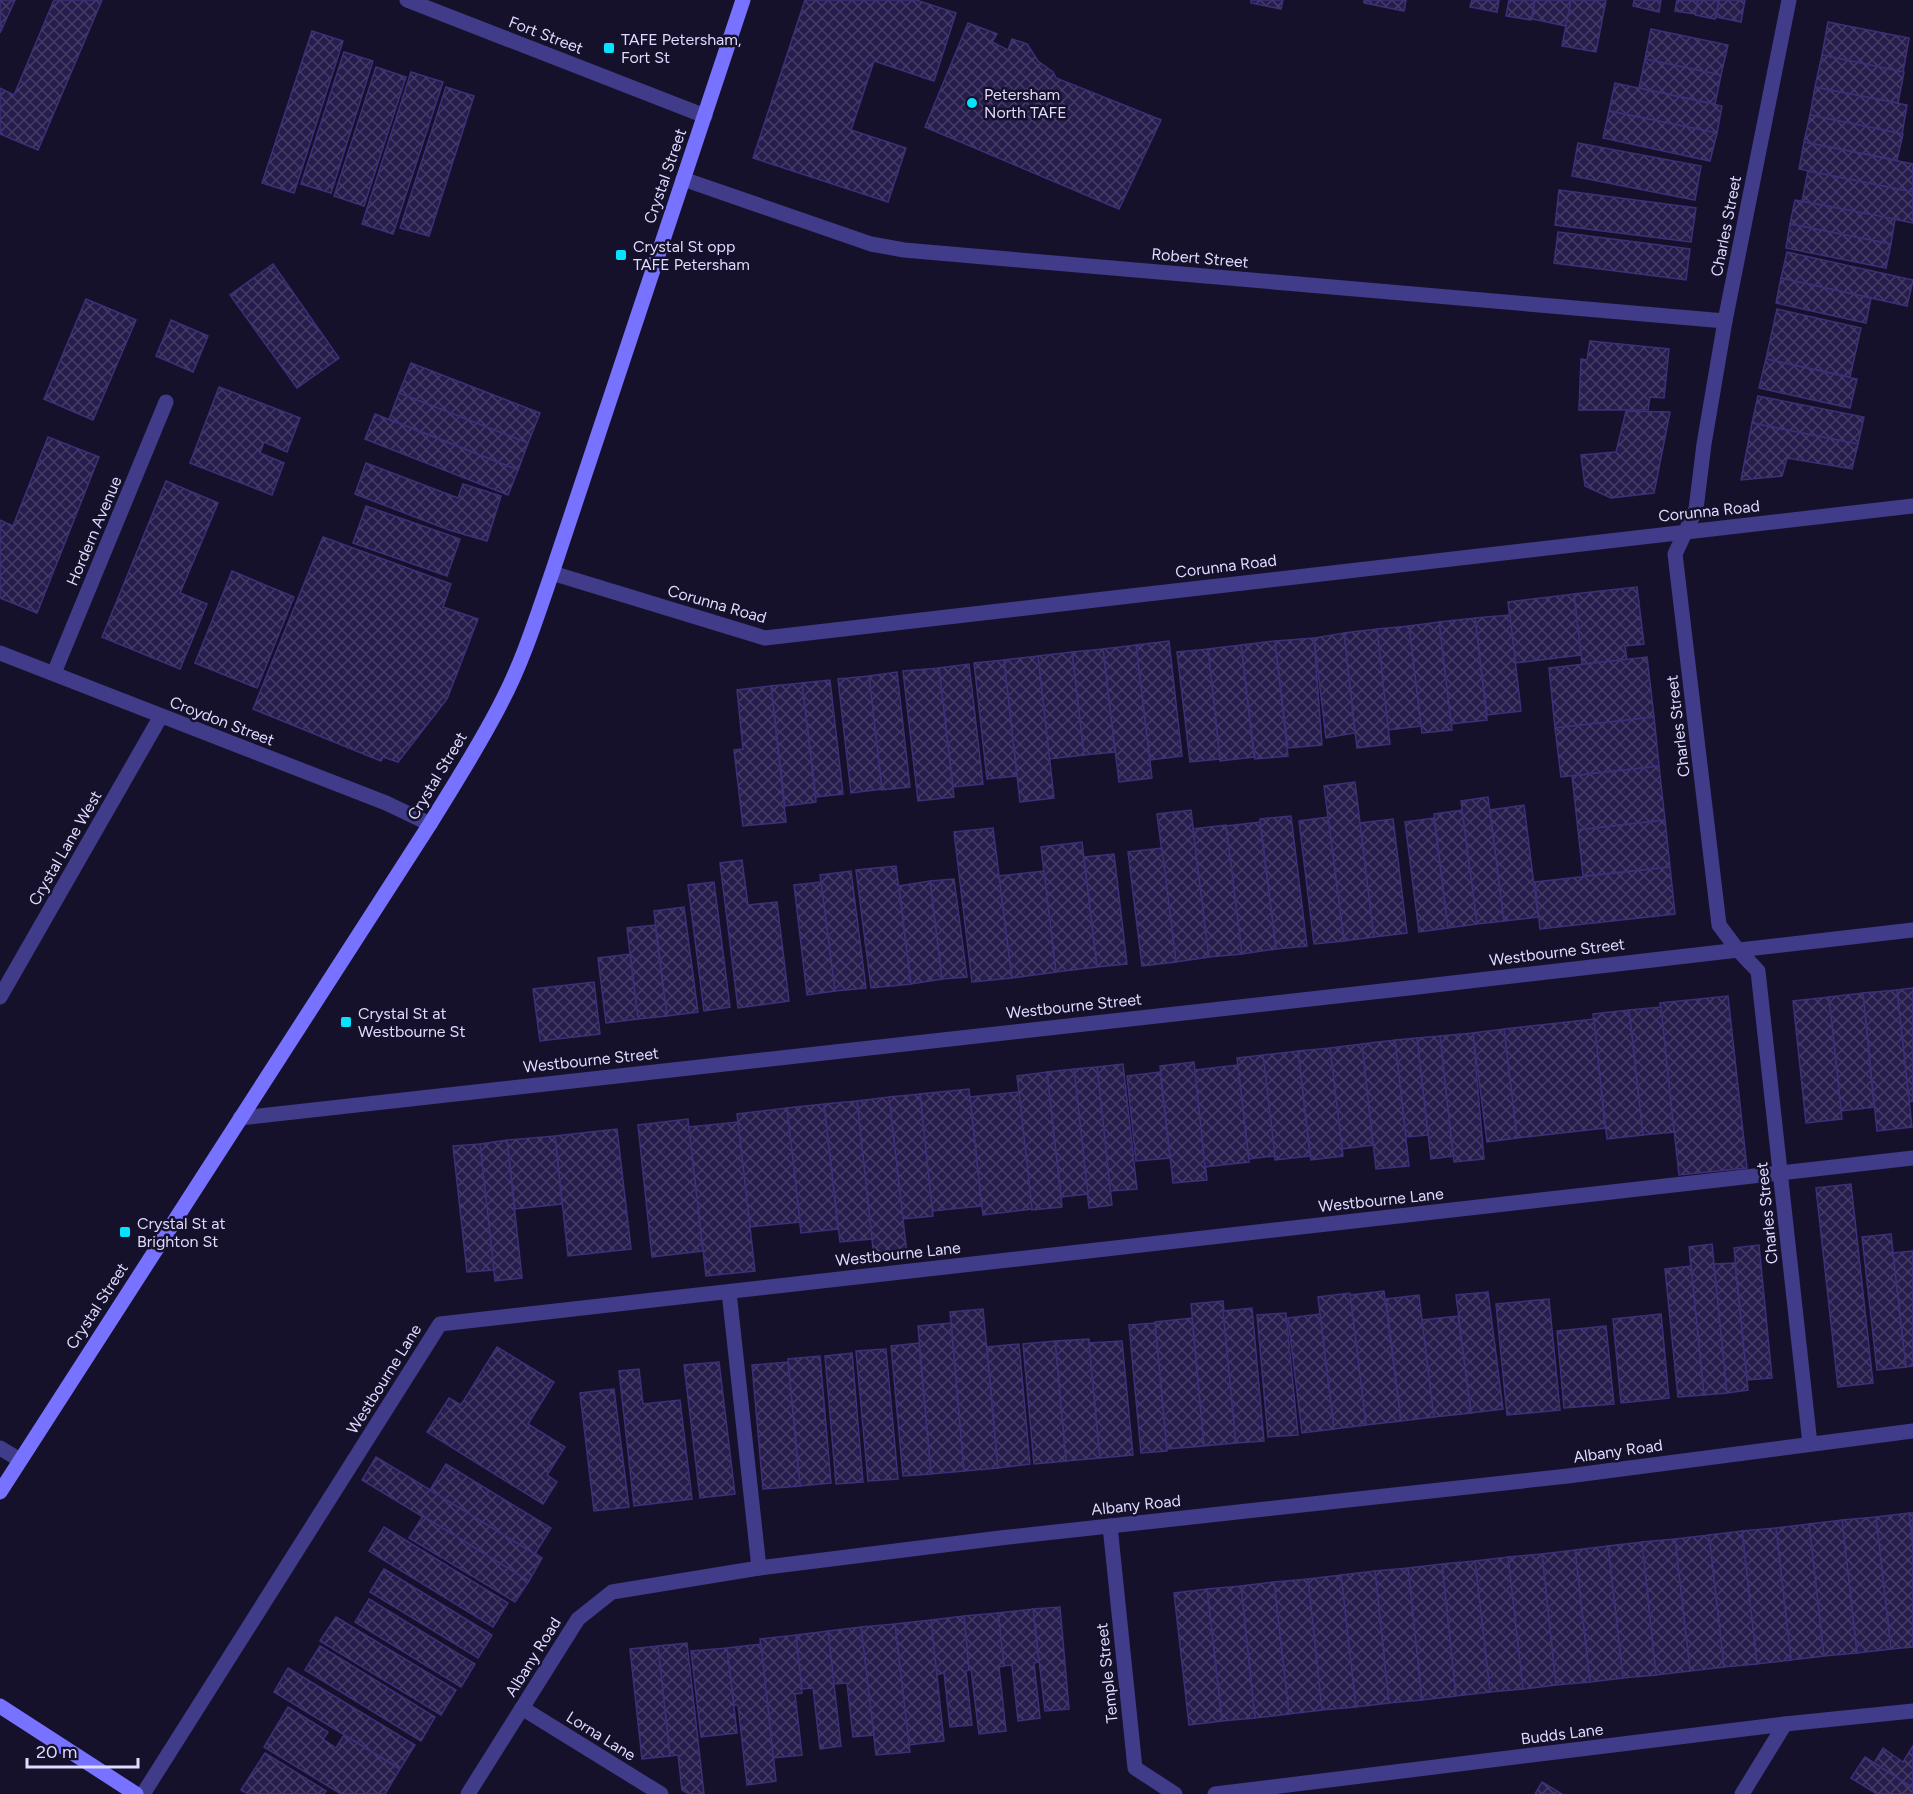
<svg xmlns="http://www.w3.org/2000/svg" width="1913" height="1794" viewBox="0 0 1913 1794" font-family="Figtree,sans-serif">
<style>
.building{fill:url(#building-cross-hatch);stroke:#3e2f78;stroke-width:1.5}
.lines{fill:none;stroke-linecap:round;stroke-linejoin:round}
.service{stroke:#403c8a;stroke-width:15}
.minor{stroke:#403c8a;stroke-width:15}
.tertiary{stroke:#403c8a;stroke-width:15}
.secondary{stroke:#7772ff;stroke-width:15}
.poi-dot{fill:#07e3ff;stroke:#16112b;stroke-width:2}
.labels{text-anchor:middle;dominant-baseline:central;stroke-width:5;stroke-linejoin:round;paint-order:stroke}
.street-label{font-size:16px;fill:#dfdbff;stroke:#16112b}
.poi-label{font-size:16px;fill:#dfdbff;stroke:#16112b;text-anchor:start}
</style>
<defs>
<pattern id="building-cross-hatch" width="8" height="8" patternUnits="userSpaceOnUse" patternTransform="scale(1.5)"><rect width="8" height="8" fill="#271d4c"/><path d="M0 0l8 8M0 8l8-8" fill="none" stroke="#463d67"/></pattern>
</defs>
<rect width="100%" height="100%" fill="#16112b"/>
<g class="building">
<polygon points="0,0 15,0 0,33"/>
<polygon points="54,0 102,0 38,150 0,134 0,88 14,95"/>
<polygon points="805,0 916,0 956,13 934,81 874,61 851,130 906,148 888,202 753,158"/>
<polygon points="1251,0 1283,0 1281,9 1251,3"/>
<polygon points="1364,0 1406,0 1404,11 1364,3"/>
<polygon points="1472,0 1499,0 1497,12 1470,7"/>
<polygon points="1509,0 1535,0 1531,20 1506,16"/>
<polygon points="1535,0 1571,0 1566,26 1532,19"/>
<polygon points="1571,0 1606,0 1596,52 1562,46"/>
<polygon points="1634,0 1661,0 1659,12 1633,6"/>
<polygon points="1677,0 1698,0 1695,14 1675,11"/>
<polygon points="1698,0 1719,0 1715,19 1695,15"/>
<polygon points="1719,0 1745,0 1741,22 1716,17"/>
<polygon points="1828,22 1909,38 1903,72 1822,55"/>
<polygon points="968,23 997,34 992,42 1008,50 1012,39 1027,44 1038,61 1053,72 1056,78 1161,120 1119,209 925,127"/>
<polygon points="1651,29 1728,45 1721,75 1645,59"/>
<polygon points="312,31 343,41 294,193 262,183"/>
<polygon points="344,52 373,61 331,193 301,184"/>
<polygon points="1822,55 1904,72 1898,103 1815,87"/>
<polygon points="1645,59 1721,75 1715,104 1639,88"/>
<polygon points="376,67 406,77 364,206 334,196"/>
<polygon points="411,72 443,82 393,234 362,224"/>
<polygon points="1615,83 1722,106 1717,133 1609,111"/>
<polygon points="446,87 474,96 429,236 400,228"/>
<polygon points="1815,87 1907,105 1902,134 1810,115"/>
<polygon points="1609,111 1717,133 1710,161 1603,138"/>
<polygon points="1810,115 1903,134 1897,160 1804,142"/>
<polygon points="1804,142 1913,164 1913,192 1799,169"/>
<polygon points="1578,143 1701,166 1695,200 1572,176"/>
<polygon points="1808,171 1913,192 1913,223 1802,201"/>
<polygon points="1559,190 1696,208 1691,242 1555,225"/>
<polygon points="1795,200 1895,219 1891,244 1790,224"/>
<polygon points="1790,224 1891,244 1886,268 1786,248"/>
<polygon points="1558,232 1690,249 1686,280 1554,263"/>
<polygon points="1787,252 1913,280 1907,306 1781,278"/>
<polygon points="273,264 339,358 297,388 230,295"/>
<polygon points="1781,278 1871,298 1866,323 1776,303"/>
<polygon points="86,299 136,320 93,420 44,399"/>
<polygon points="1777,309 1861,328 1850,377 1766,359"/>
<polygon points="171,320 208,336 193,372 156,356"/>
<polygon points="1590,341 1669,349 1664,398 1650,397 1648,410 1579,410 1581,359 1587,360"/>
<polygon points="1766,359 1857,379 1850,408 1759,388"/>
<polygon points="411,363 540,413 528,443 399,393"/>
<polygon points="219,387 300,418 287,452 264,442 260,453 284,463 272,495 190,463"/>
<polygon points="399,393 528,443 518,470 389,419"/>
<polygon points="1758,396 1864,417 1858,444 1752,423"/>
<polygon points="1626,411 1670,412 1654,493 1611,498 1585,486 1581,455 1616,452"/>
<polygon points="375,414 518,470 508,495 365,439"/>
<polygon points="1752,423 1858,444 1852,469 1787,458 1782,476 1741,480"/>
<polygon points="48,437 99,457 37,613 0,598 0,520 13,526"/>
<polygon points="366,463 458,498 463,484 501,496 487,541 449,530 355,494"/>
<polygon points="166,481 218,503 180,593 207,604 180,669 102,637"/>
<polygon points="366,506 460,539 447,576 353,543"/>
<polygon points="323,537 451,584 443,607 478,619 447,699 398,762 383,757 381,761 253,709"/>
<polygon points="232,571 294,597 257,688 195,663"/>
<polygon points="1637,587 1644,644 1625,646 1627,660 1582,664 1574,594"/>
<polygon points="1574,594 1581,655 1515,663 1508,602"/>
<polygon points="1510,615 1521,711 1487,715 1475,618"/>
<polygon points="1475,618 1487,720 1451,724 1439,622"/>
<polygon points="1439,622 1452,730 1422,733 1409,626"/>
<polygon points="1409,626 1421,726 1388,730 1377,629"/>
<polygon points="1377,629 1390,744 1357,748 1344,633"/>
<polygon points="1344,633 1355,733 1326,738 1314,638"/>
<polygon points="1314,638 1322,745 1288,748 1275,641"/>
<polygon points="1169,641 1182,756 1150,760 1136,645"/>
<polygon points="1275,641 1288,756 1255,759 1241,645"/>
<polygon points="1136,645 1152,778 1119,782 1103,649"/>
<polygon points="1241,645 1254,757 1220,761 1208,649"/>
<polygon points="1103,649 1115,752 1084,755 1072,652"/>
<polygon points="1208,649 1220,759 1190,762 1177,652"/>
<polygon points="1072,652 1084,755 1049,759 1038,656"/>
<polygon points="1038,656 1054,798 1020,802 1004,660"/>
<polygon points="1647,657 1654,717 1555,728 1549,668"/>
<polygon points="1004,660 1017,776 987,779 974,663"/>
<polygon points="969,664 983,784 953,787 939,668"/>
<polygon points="939,668 954,797 918,801 903,671"/>
<polygon points="897,672 910,787 882,790 869,676"/>
<polygon points="869,676 882,789 851,793 838,679"/>
<polygon points="830,680 843,794 816,797 802,683"/>
<polygon points="802,683 816,802 785,806 771,686"/>
<polygon points="771,686 786,822 743,826 734,750 743,749 737,690"/>
<polygon points="1654,717 1659,766 1561,777 1555,728"/>
<polygon points="1659,766 1665,820 1578,830 1572,776"/>
<polygon points="1355,782 1374,937 1344,941 1324,786"/>
<polygon points="1488,797 1504,921 1477,924 1461,801"/>
<polygon points="1524,805 1538,917 1504,921 1490,810"/>
<polygon points="1191,810 1209,957 1176,962 1157,814"/>
<polygon points="1462,810 1477,924 1448,928 1434,814"/>
<polygon points="1291,816 1307,946 1276,949 1260,819"/>
<polygon points="1328,817 1344,941 1314,944 1299,821"/>
<polygon points="1434,818 1448,928 1419,932 1405,822"/>
<polygon points="1393,819 1407,933 1374,937 1360,823"/>
<polygon points="1665,820 1670,867 1583,876 1578,830"/>
<polygon points="1260,822 1276,949 1242,954 1226,826"/>
<polygon points="1226,825 1242,954 1209,957 1193,829"/>
<polygon points="993,828 1012,978 972,982 954,832"/>
<polygon points="1082,842 1097,967 1056,972 1041,847"/>
<polygon points="1162,848 1176,962 1142,966 1128,852"/>
<polygon points="1114,854 1127,964 1097,967 1084,857"/>
<polygon points="742,860 748,905 777,902 789,1001 738,1008 720,863"/>
<polygon points="896,866 911,984 871,988 856,870"/>
<polygon points="1670,867 1675,914 1540,929 1535,882"/>
<polygon points="851,871 866,988 835,991 820,875"/>
<polygon points="1044,871 1056,972 1012,978 999,876"/>
<polygon points="954,879 967,977 942,979 930,881"/>
<polygon points="930,881 942,979 911,984 899,886"/>
<polygon points="714,882 730,1007 704,1011 688,885"/>
<polygon points="821,882 835,991 807,995 794,885"/>
<polygon points="684,907 698,1012 667,1016 654,911"/>
<polygon points="655,925 667,1016 638,1019 627,928"/>
<polygon points="630,954 638,1019 606,1023 598,958"/>
<polygon points="594,982 600,1034 540,1041 533,989"/>
<polygon points="1913,988 1913,1101 1909,1102 1897,990"/>
<polygon points="1897,990 1912,1127 1877,1131 1863,993"/>
<polygon points="1863,993 1874,1107 1841,1111 1829,997"/>
<polygon points="1728,996 1747,1168 1679,1175 1660,1003"/>
<polygon points="1829,997 1842,1119 1806,1123 1793,1001"/>
<polygon points="1661,1007 1674,1132 1643,1135 1629,1010"/>
<polygon points="1629,1010 1643,1135 1607,1139 1593,1014"/>
<polygon points="1594,1019 1605,1128 1517,1138 1504,1029"/>
<polygon points="1504,1029 1517,1138 1487,1142 1473,1033"/>
<polygon points="1473,1033 1484,1159 1454,1162 1440,1036"/>
<polygon points="1440,1036 1453,1156 1431,1159 1417,1038"/>
<polygon points="1417,1038 1428,1135 1406,1137 1395,1040"/>
<polygon points="1395,1040 1409,1166 1376,1169 1362,1044"/>
<polygon points="1362,1044 1373,1145 1342,1149 1330,1048"/>
<polygon points="1330,1048 1343,1156 1311,1160 1298,1051"/>
<polygon points="1298,1051 1310,1156 1275,1160 1263,1055"/>
<polygon points="1263,1055 1275,1156 1249,1159 1237,1058"/>
<polygon points="1194,1062 1207,1180 1173,1183 1160,1066"/>
<polygon points="1123,1064 1137,1189 1110,1191 1097,1067"/>
<polygon points="1238,1065 1249,1162 1205,1167 1195,1070"/>
<polygon points="1097,1067 1112,1205 1089,1208 1074,1069"/>
<polygon points="1074,1069 1088,1194 1061,1197 1047,1072"/>
<polygon points="1047,1072 1062,1207 1032,1210 1017,1076"/>
<polygon points="1160,1072 1170,1158 1136,1161 1127,1076"/>
<polygon points="969,1089 982,1206 932,1211 920,1094"/>
<polygon points="1019,1092 1032,1209 983,1215 970,1097"/>
<polygon points="920,1094 933,1216 903,1219 889,1097"/>
<polygon points="889,1097 907,1254 874,1258 857,1101"/>
<polygon points="857,1101 872,1239 840,1242 824,1104"/>
<polygon points="824,1104 838,1229 801,1233 787,1108"/>
<polygon points="787,1108 800,1222 750,1227 737,1114"/>
<polygon points="688,1119 703,1251 652,1257 638,1125"/>
<polygon points="738,1122 755,1271 706,1276 689,1127"/>
<polygon points="617,1129 631,1249 568,1256 555,1136"/>
<polygon points="555,1136 562,1204 515,1209 507,1140"/>
<polygon points="507,1140 522,1278 495,1281 480,1144"/>
<polygon points="480,1144 494,1270 467,1272 453,1146"/>
<polygon points="1851,1184 1873,1383 1838,1387 1816,1188"/>
<polygon points="1891,1234 1906,1367 1877,1370 1862,1237"/>
<polygon points="1712,1244 1727,1393 1704,1395 1689,1247"/>
<polygon points="1759,1245 1772,1378 1747,1380 1734,1248"/>
<polygon points="1913,1251 1913,1366 1906,1367 1893,1253"/>
<polygon points="1735,1263 1748,1390 1727,1393 1714,1264"/>
<polygon points="1691,1266 1704,1395 1678,1397 1665,1269"/>
<polygon points="1384,1291 1401,1421 1366,1425 1350,1295"/>
<polygon points="1488,1292 1503,1409 1471,1413 1456,1295"/>
<polygon points="1350,1293 1366,1425 1334,1429 1318,1297"/>
<polygon points="1419,1295 1434,1417 1401,1421 1386,1299"/>
<polygon points="1549,1299 1560,1410 1507,1415 1496,1304"/>
<polygon points="1223,1301 1236,1443 1204,1446 1191,1304"/>
<polygon points="1252,1308 1264,1441 1236,1443 1223,1311"/>
<polygon points="983,1309 998,1468 964,1471 950,1312"/>
<polygon points="1286,1313 1298,1435 1268,1437 1257,1315"/>
<polygon points="1320,1314 1334,1429 1302,1433 1288,1318"/>
<polygon points="1661,1314 1669,1398 1621,1403 1613,1319"/>
<polygon points="1458,1316 1471,1413 1434,1417 1422,1320"/>
<polygon points="1192,1318 1204,1446 1167,1449 1155,1322"/>
<polygon points="951,1323 964,1471 931,1474 918,1326"/>
<polygon points="1155,1323 1167,1451 1141,1453 1129,1325"/>
<polygon points="1606,1326 1614,1404 1564,1408 1557,1331"/>
<polygon points="1089,1339 1100,1458 1066,1461 1055,1341"/>
<polygon points="1055,1341 1066,1461 1034,1464 1023,1344"/>
<polygon points="1122,1341 1133,1455 1100,1458 1089,1343"/>
<polygon points="919,1343 931,1474 903,1476 891,1346"/>
<polygon points="1019,1344 1030,1464 998,1468 987,1347"/>
<polygon points="497,1347 554,1382 528,1424 565,1447 547,1475 557,1482 543,1504 427,1432 449,1398 461,1405"/>
<polygon points="886,1349 898,1479 868,1481 856,1351"/>
<polygon points="852,1353 863,1482 836,1484 825,1356"/>
<polygon points="820,1356 831,1483 800,1486 788,1359"/>
<polygon points="719,1362 735,1494 700,1498 684,1365"/>
<polygon points="788,1362 800,1486 763,1489 752,1365"/>
<polygon points="639,1369 643,1404 680,1400 692,1499 634,1506 619,1371"/>
<polygon points="614,1389 629,1507 594,1511 580,1393"/>
<polygon points="376,1457 542,1558 529,1581 362,1480"/>
<polygon points="446,1464 551,1528 535,1554 430,1490"/>
<polygon points="1909,1513 1913,1513 1913,1548"/>
<polygon points="1909,1513 1913,1548 1913,1647 1891,1649 1876,1517"/>
<polygon points="423,1516 529,1581 515,1602 409,1538"/>
<polygon points="1876,1517 1891,1649 1857,1653 1842,1520"/>
<polygon points="1842,1520 1857,1653 1824,1656 1809,1524"/>
<polygon points="1809,1524 1824,1656 1791,1660 1776,1528"/>
<polygon points="384,1527 508,1603 493,1627 369,1551"/>
<polygon points="1776,1528 1791,1660 1757,1664 1742,1531"/>
<polygon points="1742,1531 1757,1664 1724,1667 1709,1535"/>
<polygon points="1709,1535 1724,1667 1690,1671 1675,1539"/>
<polygon points="1675,1539 1690,1671 1656,1675 1642,1542"/>
<polygon points="1642,1542 1656,1675 1623,1678 1608,1546"/>
<polygon points="1608,1546 1623,1678 1590,1682 1575,1550"/>
<polygon points="1575,1550 1590,1682 1556,1685 1542,1554"/>
<polygon points="1542,1554 1556,1685 1523,1689 1508,1557"/>
<polygon points="1508,1557 1523,1689 1490,1692 1475,1561"/>
<polygon points="1475,1561 1490,1692 1456,1696 1442,1564"/>
<polygon points="1442,1564 1456,1696 1422,1700 1408,1568"/>
<polygon points="1408,1568 1422,1700 1389,1703 1375,1571"/>
<polygon points="384,1569 492,1635 478,1658 370,1592"/>
<polygon points="1375,1571 1389,1703 1356,1707 1341,1575"/>
<polygon points="1341,1575 1356,1707 1322,1710 1308,1579"/>
<polygon points="1308,1579 1322,1710 1289,1714 1274,1582"/>
<polygon points="1274,1582 1289,1714 1255,1718 1241,1586"/>
<polygon points="1241,1586 1255,1718 1222,1721 1207,1589"/>
<polygon points="1207,1589 1222,1721 1189,1725 1174,1593"/>
<polygon points="369,1599 475,1664 461,1687 355,1622"/>
<polygon points="1060,1607 1069,1709 1045,1711 1033,1609"/>
<polygon points="1033,1609 1039,1662 1034,1663 1040,1718 1018,1721 1012,1665 1004,1666 998,1613"/>
<polygon points="998,1613 1004,1666 999,1667 1006,1731 979,1734 971,1669 969,1670 964,1616"/>
<polygon points="964,1616 969,1670 966,1671 972,1725 950,1727 944,1673 936,1675 931,1620"/>
<polygon points="336,1617 456,1690 441,1715 320,1641"/>
<polygon points="931,1620 944,1741 908,1745 895,1624"/>
<polygon points="895,1624 910,1752 876,1755 861,1627"/>
<polygon points="861,1627 874,1735 853,1737 847,1683 834,1684 828,1631"/>
<polygon points="828,1631 841,1746 820,1749 813,1688 802,1689 796,1635"/>
<polygon points="796,1635 802,1693 795,1694 802,1755 773,1758 760,1639"/>
<polygon points="687,1643 704,1794 689,1794 682,1790 678,1755 670,1756 658,1646"/>
<polygon points="761,1644 776,1781 747,1785 738,1705 734,1705 727,1648"/>
<polygon points="320,1646 435,1717 421,1741 305,1670"/>
<polygon points="658,1646 670,1756 642,1759 630,1649"/>
<polygon points="727,1648 737,1733 701,1737 691,1651"/>
<polygon points="288,1668 415,1745 400,1769 274,1692"/>
<polygon points="288,1707 328,1732 323,1739 336,1748 344,1735 400,1769 385,1794 341,1794 264,1747"/>
<polygon points="1913,1746 1913,1788 1874,1763 1883,1748 1903,1762"/>
<polygon points="265,1753 326,1791 324,1794 248,1794 241,1790"/>
<polygon points="1865,1757 1913,1788 1913,1794 1877,1794 1851,1778"/>
<polygon points="1542,1782 1562,1794 1535,1794"/>
</g>
<g class="lines">
<g class="service">
<polyline points="0,997 161,716"/>
<polyline points="729,1292 759,1568"/>
<polyline points="522,1708 661,1794"/>
<polyline points="143,1794 440,1324 1913,1158"/>
<polyline points="1215,1794 1785,1724 1913,1711"/>
<polyline points="1742,1794 1785,1724"/>
</g>
<g class="minor">
<polyline points="407,0 705,116"/>
<polyline points="1789,0 1725,321 1704,444 1696,509 1675,554 1719,925 1737,949 1758,971 1810,1444"/>
<polyline points="683,179 871,244 904,250 1725,321"/>
<polyline points="552,573 765,638 1913,506"/>
<polyline points="0,653 386,803 430,824"/>
<polyline points="54,673 166,402"/>
<path d="M240 1118C629 1073 1019 1032 1409 988 1577 970 1745 948 1913 930"/>
<polyline points="1110,1526 1135,1768 1175,1794"/>
<polyline points="468,1794 578,1619 612,1592 759,1568 1000,1538 1568,1476 1913,1431"/>
</g>
<polyline class="tertiary" points="0,1448 20,1460"/>
<g class="secondary">
<path d="M0 1492 430 824C455 783 481 743 502 701 523 661 537 616 552 573L743 0"/>
<polyline points="0,1706 136,1794"/>
</g>
</g>
<g class="poi-dot">
<rect x="603" y="42" width="12" height="12" rx="3"/>
<circle cx="972" cy="103" r="6"/>
<rect x="615" y="249" width="12" height="12" rx="3"/>
<rect x="340" y="1016" width="12" height="12" rx="3"/>
<rect x="119" y="1226" width="12" height="12" rx="3"/>
</g>
<g class="labels">
<g class="street-label">
<text transform="translate(546 35) rotate(21)">Fort Street</text>
<text transform="translate(665 176) rotate(-71)">Crystal Street</text>
<text transform="translate(1726 226) rotate(-79)">Charles Street</text>
<text transform="translate(1200 258) rotate(5)">Robert Street</text>
<text transform="translate(1709 511) rotate(-6)">Corunna Road</text>
<text transform="translate(94 531) rotate(-67)">Hordern Avenue</text>
<text transform="translate(1226 566) rotate(-7)">Corunna Road</text>
<text transform="translate(717 604) rotate(16)">Corunna Road</text>
<text transform="translate(222 721) rotate(21)">Croydon Street</text>
<text transform="translate(1678 726) rotate(-97)">Charles Street</text>
<text transform="translate(437 776) rotate(-59)">Crystal Street</text>
<text transform="translate(65 848) rotate(-60)">Crystal Lane West</text>
<text transform="translate(1557 952) rotate(-7)">Westbourne Street</text>
<text transform="translate(1074 1006) rotate(-6)">Westbourne Street</text>
<text transform="translate(591 1060) rotate(-6)">Westbourne Street</text>
<text transform="translate(1381 1200) rotate(-6)">Westbourne Lane</text>
<text transform="translate(1767 1213) rotate(-96)">Charles Street</text>
<text transform="translate(898 1254) rotate(-6)">Westbourne Lane</text>
<text transform="translate(97 1306) rotate(-57)">Crystal Street</text>
<text transform="translate(384 1379) rotate(-58)">Westbourne Lane</text>
<text transform="translate(1618 1451) rotate(-8)">Albany Road</text>
<text transform="translate(1136 1505) rotate(-6)">Albany Road</text>
<text transform="translate(533 1657) rotate(-58)">Albany Road</text>
<text transform="translate(1107 1673) rotate(-96)">Temple Street</text>
<text transform="translate(1562 1734) rotate(-7)">Budds Lane</text>
<text transform="translate(601 1736) rotate(32)">Lorna Lane</text>
</g>
<g class="poi-label">
<text x="621" y="39">TAFE Petersham,<tspan x="621" dy="18">Fort St</tspan></text>
<text x="984" y="94">Petersham<tspan x="984" dy="18">North TAFE</tspan></text>
<text x="633" y="246">Crystal St opp<tspan x="633" dy="18">TAFE Petersham</tspan></text>
<text x="358" y="1013">Crystal St at<tspan x="358" dy="18">Westbourne St</tspan></text>
<text x="137" y="1223">Crystal St at<tspan x="137" dy="18">Brighton St</tspan></text>
</g>
</g>
<path d="M27 1758v9h111v-9" fill="none" stroke="#dfdbff" stroke-width="3"/>
<text x="36" y="1758" font-size="18" fill="#dfdbff" stroke="#16112b" stroke-width="4.5" paint-order="stroke">20 m</text>
</svg>
